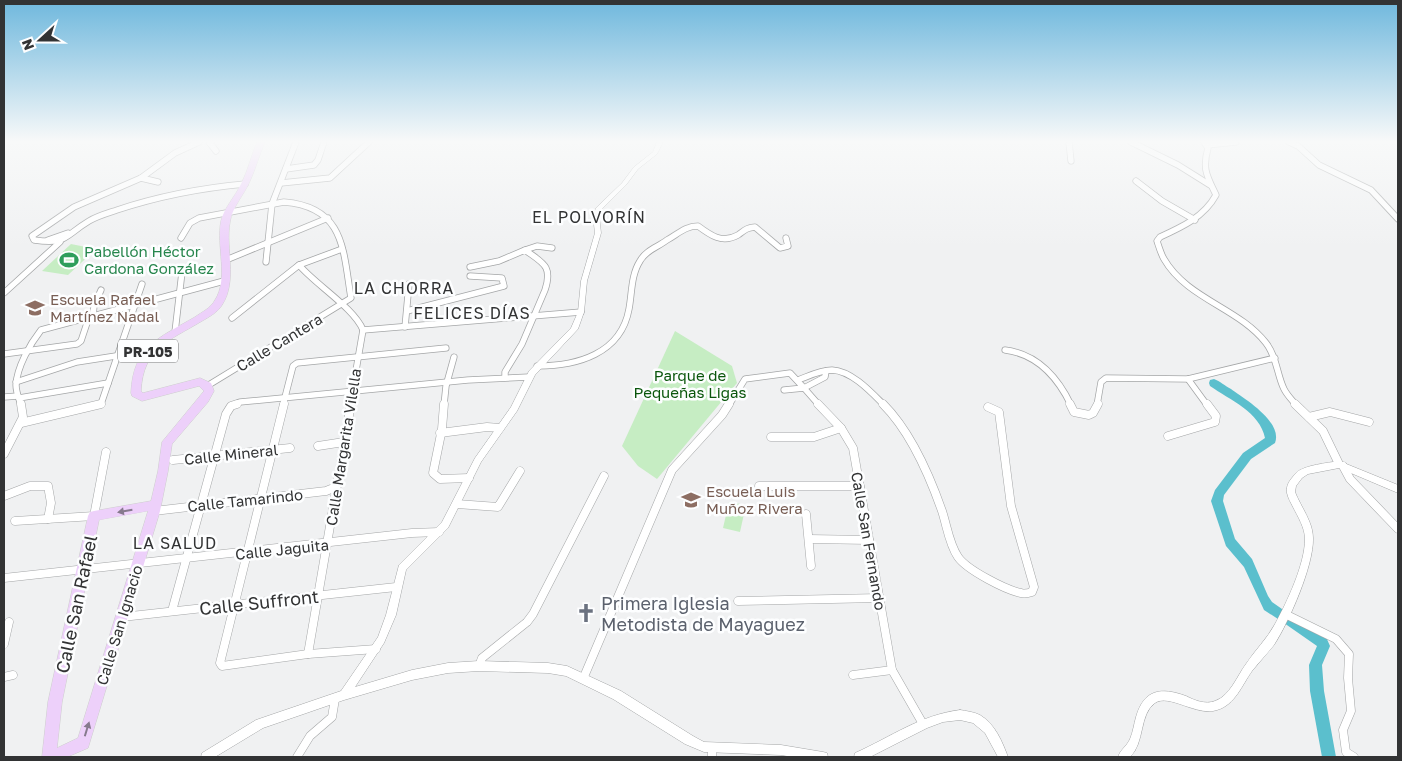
<svg xmlns="http://www.w3.org/2000/svg" width="1402" height="761" viewBox="0 0 1402 761" font-family="'Golos Text',sans-serif">
<style>
.green{fill:#c6edc3}
.lines{fill:none;stroke-linecap:round;stroke-linejoin:round}
.river{fill:#5bbfcd;fill-rule:evenodd}
.minor-far1-casing{stroke:#a4a6a7;stroke-width:7}
.minor-casing{stroke:#a4a6a7;stroke-width:9}
.tertiary-casing{stroke:#a4a6a7;stroke-width:1}
.primary-casing{stroke:#cecece;stroke-width:1}
.minor-far1{stroke:#fff;stroke-width:5.5}
.minor{stroke:#fff;stroke-width:8}
.tertiary{fill:#fff;fill-rule:evenodd}
.primary{fill:#edd0fa;fill-rule:evenodd}
.oneway{fill:#867a8d}
.labels{text-anchor:middle;dominant-baseline:central;stroke-width:5;stroke-linejoin:round;paint-order:stroke}
.shield{fill:#fdfeff;stroke:#6f7071;stroke-width:1}
.shield-label{font-size:14px;font-weight:bold;fill:#323334}
.leisure-label{font-size:15px;fill:#27864d;stroke:#fdfeff;text-anchor:start}
.education-label{font-size:15px;fill:#785e54;stroke:#fdfeff;text-anchor:start}
.street-label{font-size:15px;fill:#323334;stroke:#fdfeff}
.park-label{font-size:15px;fill:#0a560c;stroke:#fdfeff}
.neighbourhood-label{font-size:16px;letter-spacing:1px;fill:#323334;stroke:#fdfeff}
.near-street-label{font-size:18px;fill:#323334;stroke:#fdfeff}
.near-worship-label{font-size:18px;fill:#5b616d;stroke:#fdfeff;text-anchor:start}
</style>
<rect width="100%" height="100%" fill="#f0f1f2"/>
<g class="green">
<polygon points="71,244 96,249 68,275 42,271"/>
<polygon points="675,331 732,366 737,383 657,479 638,466 622,446"/>
<polygon points="729,502 746,505 740,532 723,528"/>
</g>
<g class="lines">
<g class="river">
<path d="M1214 379C1220 381 1225 386 1231 389 1245 399 1283 422 1275 443L1251 459 1224 495 1223 501 1235 539 1252 559 1268 596 1272 602 1282 609 1284 613 1282 617 1278 619 1264 610 1244 567 1226 546 1211 501 1215 490 1243 453 1265 438C1260 412 1230 400 1210 386L1209 383 1210 380Z"/>
<polygon points="1288,613 1326,637 1330,646 1322,665 1324,691 1336,757 1322,757 1310,691 1309,665 1317,646 1284,623 1282,619 1284,615"/>
</g>
<g class="minor-far1-casing">
<g id="minor-far1">
<path d="M199 142 175 153 141 178 74 207 32 236 34 240C67 245 64 236 89 221 97 216 108 213 117 210 159 196 201 188 245 184"/>
<polyline points="209,142 216,151"/>
<polyline points="1069,142 1071,161"/>
<polyline points="1131,142 1178,165 1210,185"/>
<path d="M1204 142 1208 148C1202 169 1207 176 1216 195 1204 217 1182 227 1160 237L1157 241C1159 247 1161 254 1164 259 1187 299 1239 308 1266 343 1277 357 1277 375 1284 389 1287 395 1292 400 1296 405"/>
<polyline points="1289,142 1298,146 1319,165 1371,190 1398,219"/>
<polyline points="1207,145 1236,142"/>
<polyline points="286,169 314,165 318,160 324,142"/>
<polyline points="141,178 158,182"/>
<polyline points="1136,181 1162,201 1195,220"/>
<polyline points="281,183 330,178 369,142"/>
<path d="M181 238 190 223 199 218 284 202C345 207 343 250 351 298L207 386"/>
<polyline points="48,240 68,233"/>
<polyline points="525,250 537,246 552,248"/>
<polyline points="226,260 328,218"/>
<polyline points="266,262 272,204 296,142"/>
<path d="M299 265C316 285 354 308 363 330L350 405"/>
<path d="M470 267 499 261 525 250C543 263 553 266 545 290L522 344 505 372V377"/>
<polyline points="4,293 60,242"/>
<polyline points="407,311 504,286 502,278 470,276"/>
<polyline points="93,316 94,306 101,290"/>
<polyline points="232,318 299,265 342,249"/>
<polyline points="405,327 409,284"/>
<polyline points="363,330 581,312"/>
<polyline points="175,332 182,272"/>
<path d="M1005 350C1037 354 1057 376 1071 405"/>
<polyline points="4,354 77,344 81,341 89,317"/>
<path d="M537 366C577 366 621 354 629 309 632 293 631 275 640 261 646 250 658 247 667 240 678 234 685 226 698 226 710 235 722 244 738 235 745 230 746 228 755 227L780 248 788 246 786 238"/>
<polyline points="1188,379 1207,405"/>
<path d="M798 380C809 376 820 370 832 370 852 371 871 392 884 405"/>
<polyline points="16,382 77,362 148,351"/>
<polyline points="784,390 804,388 819,405"/>
<polyline points="4,397 18,396"/>
<polyline points="19,398 108,383"/>
<path d="M21 405C19 399 16 392 16 385 17 367 30 344 41 330L224 281"/>
<polyline points="98,405 101,404 142,284"/>
<polyline points="234,405 240,402 468,380 529,377"/>
<polyline points="283,405 293,366 297,363 446,348"/>
<polyline points="444,405 446,386 454,357"/>
<polyline points="729,405 745,379 790,373 804,388 825,377 826,371"/>
<polyline points="1097,405 1101,382 1106,378 1188,379 1275,358"/>
</g>
</g>
<g class="minor-casing">
<g id="minor">
<polyline points="284,404 220,663 222,666 308,654 376,649"/>
<polyline points="444,404 442,429 433,473 440,479 469,478"/>
<polyline points="818,404 841,428 853,448 892,670 923,724"/>
<path d="M883 404C911 432 929 474 942 511 947 526 949 544 958 557 967 570 1006 590 1021 593 1024 594 1029 593 1032 592L1034 587 1011 506 999 412 988 407"/>
<polyline points="1070,404 1074,412 1089,415 1093,413 1098,404"/>
<polyline points="1295,404 1323,431 1339,464"/>
<polyline points="1309,417 1330,412 1369,422"/>
<polyline points="21,423 101,404"/>
<polyline points="440,433 487,427 500,428"/>
<polyline points="1168,436 1215,422 1216,416 1207,404"/>
<polyline points="771,437 814,437 841,428"/>
<polyline points="318,446 344,442"/>
<polyline points="4,454 23,417 21,404"/>
<polyline points="173,460 290,448"/>
<polyline points="1343,466 1350,479 1398,529"/>
<polyline points="759,486 860,486"/>
<polyline points="4,496 30,486 48,486 51,503 48,519"/>
<polyline points="457,504 498,507 520,471"/>
<polyline points="154,511 326,491 336,487"/>
<polyline points="806,514 811,566"/>
<polyline points="15,521 94,516 106,452"/>
<polyline points="809,539 869,540"/>
<polyline points="4,578 412,533 439,532"/>
<polyline points="738,601 879,598"/>
<polyline points="172,611 226,414 231,406 237,404"/>
<polyline points="1285,614 1336,639 1349,654 1348,678 1351,711 1343,730 1346,752 1354,757"/>
<polyline points="122,617 396,587"/>
<polyline points="4,644 9,622"/>
<polyline points="308,654 351,404"/>
<polyline points="479,666 482,658 527,622 533,614 604,476"/>
<polyline points="853,675 892,670"/>
<polyline points="4,677 13,675"/>
<polyline points="583,679 672,470 722,415 729,404"/>
<polyline points="712,749 712,757"/>
<polyline points="297,757 310,736 332,717 335,699"/>
</g>
</g>
<g class="tertiary-casing">
<g id="tertiary">
<polygon points="657,142 663,142 657,154 638,169 626,185 602,209 599,216 601,233 587,281 584,312 578,329 535,375 517,411 481,462 448,528 406,570 396,615 384,643 355,687 412,670 448,663 479,661 548,663 567,666 621,691 693,736 704,742 781,745 823,752 827,753 828,757 793,757 781,755 704,752 685,744 613,699 566,676 548,673 479,671 448,673 412,680 344,700 263,728 215,757 201,757 202,753 256,720 341,691 378,637 386,615 399,565 442,522 475,458 511,407 529,371 571,328 578,312 581,281 595,233 593,216 596,208 622,183 634,167 653,152"/>
<path d="M1339 461 1398 485V493L1339 468 1308 474 1302 478 1296 486 1295 492C1301 507 1313 522 1313 538 1314 565 1289 622 1274 645 1267 654 1259 662 1252 671 1242 685 1235 705 1217 710 1197 717 1169 693 1155 703 1139 714 1145 743 1130 757H1118C1120 750 1127 746 1130 739 1133 732 1134 724 1136 717 1144 689 1161 687 1186 696 1194 700 1205 705 1215 701 1230 696 1237 676 1246 664 1255 650 1267 639 1275 624 1287 602 1305 564 1305 539 1305 528 1298 517 1293 507 1291 503 1288 498 1287 493 1286 488 1288 483 1291 479 1293 477 1294 475 1296 473 1304 465 1328 463 1339 461Z"/>
<path d="M960 710C966 711 974 712 980 715 995 724 1002 741 1008 757H998L985 733 973 723 960 720 943 722 927 728 870 757H854L855 753C891 737 920 715 960 710Z"/>
</g>
</g>
<g class="primary-casing">
<path id="primary" d="M257 142H265C259 155 256 168 250 181 244 195 232 207 230 222 225 249 238 280 222 305 218 312 209 317 202 321 169 341 143 348 141 391L143 393 200 378 211 383 214 391 208 402 172 444 168 471 160 511 88 748 67 757H42L48 702 88 516 90 512 94 511 151 501 158 471 162 442 204 391 199 386 142 401 132 396 131 393C133 346 159 338 195 317 202 312 211 308 215 300 229 279 216 245 221 221 224 208 235 197 241 184 248 171 251 156 257 142ZM148 511 78 738 57 748 62 702 99 520Z"/>
</g>
<use href="#minor-far1" class="minor-far1"/>
<use href="#minor" class="minor"/>
<use href="#tertiary" class="tertiary"/>
<use href="#primary" class="primary"/>
</g>
<defs><path id="oneway-solid" d="M-6-.8H1V-3.2L6.5 0L1 3.2V.8H-6Z" transform="scale(1.25)"/></defs>
<g class="oneway">
<use href="#oneway-solid" transform="translate(125 511) rotate(170)"/>
<use href="#oneway-solid" transform="translate(87 729) rotate(-73)"/>
</g>
<linearGradient id="sky" x2="0" y2="1"><stop stop-color="#6fb8dd"/><stop offset="0.57" stop-color="#f8f9f9"/><stop offset="1" stop-color="#f8f9f9" stop-opacity="0"/></linearGradient>
<rect width="1402" height="248" fill="url(#sky)"/>
<defs>
<g id="stadium-bare" transform="scale(1.5)"><path d="M0-5a6.5 5 0 1 0 0 10a6.5 5 0 1 0 0-10ZM-3.5-1.8h7v3.6h-7Z" fill="#2e9e5b" stroke="#fdfeff" stroke-width="2.5" paint-order="stroke"/></g>
<g id="school-bare" transform="scale(1.5)"><path d="M0-5L7-2L0 1L-7-2ZM-4 1L0 2.5L4 1V4Q0 6-4 4Z" fill="#8d6e63" stroke="#fdfeff" stroke-width="2.5" paint-order="stroke"/></g>
<g id="church-bare" transform="scale(1.5)"><path d="M-1.2-6h2.4v3.5h3.3v2.4h-3.3V6h-2.4V-.1h-3.3v-2.4h3.3Z" fill="#6b7280" stroke="#fdfeff" stroke-width="2.5" paint-order="stroke"/></g>
</defs>
<g fill-rule="evenodd">
<use href="#stadium-bare" x="69" y="260"/>
<use href="#school-bare" x="35" y="308"/>
<use href="#school-bare" x="691" y="500"/>
<use href="#church-bare" x="586" y="613"/>
</g>
<g class="labels">
<rect class="shield" x="118" y="339.5" width="60" height="23" rx="4"/>
<g class="shield-label">
<text x="148" y="351">PR-105</text>
</g>
<g class="leisure-label">
<text x="84" y="251">Pabellón Héctor<tspan x="84" dy="17">Cardona González</tspan></text>
</g>
<g class="education-label">
<text x="50" y="299">Escuela Rafael<tspan x="50" dy="17">Martínez Nadal</tspan></text>
<text x="706" y="491">Escuela Luis<tspan x="706" dy="17">Muñoz Rivera</tspan></text>
</g>
<g class="street-label">
<text transform="translate(279 342) rotate(-31)">Calle Cantera</text>
<text transform="translate(343 447) rotate(-81)">Calle Margarita Vilella</text>
<text transform="translate(231 454) rotate(-6)">Calle Mineral</text>
<text transform="translate(245 500) rotate(-6)">Calle Tamarindo</text>
<text transform="translate(869 541) rotate(80)">Calle San Fernando</text>
<text transform="translate(282 549) rotate(-6)">Calle Jaguita</text>
<text transform="translate(119 625) rotate(-73)">Calle San Ignacio</text>
</g>
<g class="park-label">
<text x="690" y="375">Parque de<tspan x="690" dy="17">Pequeñas Ligas</tspan></text>
</g>
<g class="neighbourhood-label">
<text x="589" y="217">EL POLVORÍN</text>
<text x="404" y="288">LA CHORRA</text>
<text x="472" y="313">FELICES DÍAS</text>
<text x="175" y="543">LA SALUD</text>
</g>
<g class="near-street-label">
<text transform="translate(259 602) rotate(-6)">Calle Suffront</text>
<text transform="translate(76 604) rotate(-78)">Calle San Rafael</text>
</g>
<g class="near-worship-label">
<text x="601" y="603">Primera Iglesia<tspan x="601" dy="21">Metodista de Mayaguez</tspan></text>
</g>
</g>
<rect width="1402" height="761" fill="none" stroke="#323334" stroke-width="10"/>
<g transform="translate(40 40) rotate(249)" stroke="#fdfeff" stroke-width="4" paint-order="stroke">
<path d="M0-4L9 19L0 12L-9 19Z" fill="#323334"/>
<text y="-8" font-size="14" font-weight="bold" text-anchor="middle" fill="#323334">N</text>
</g>
</svg>
